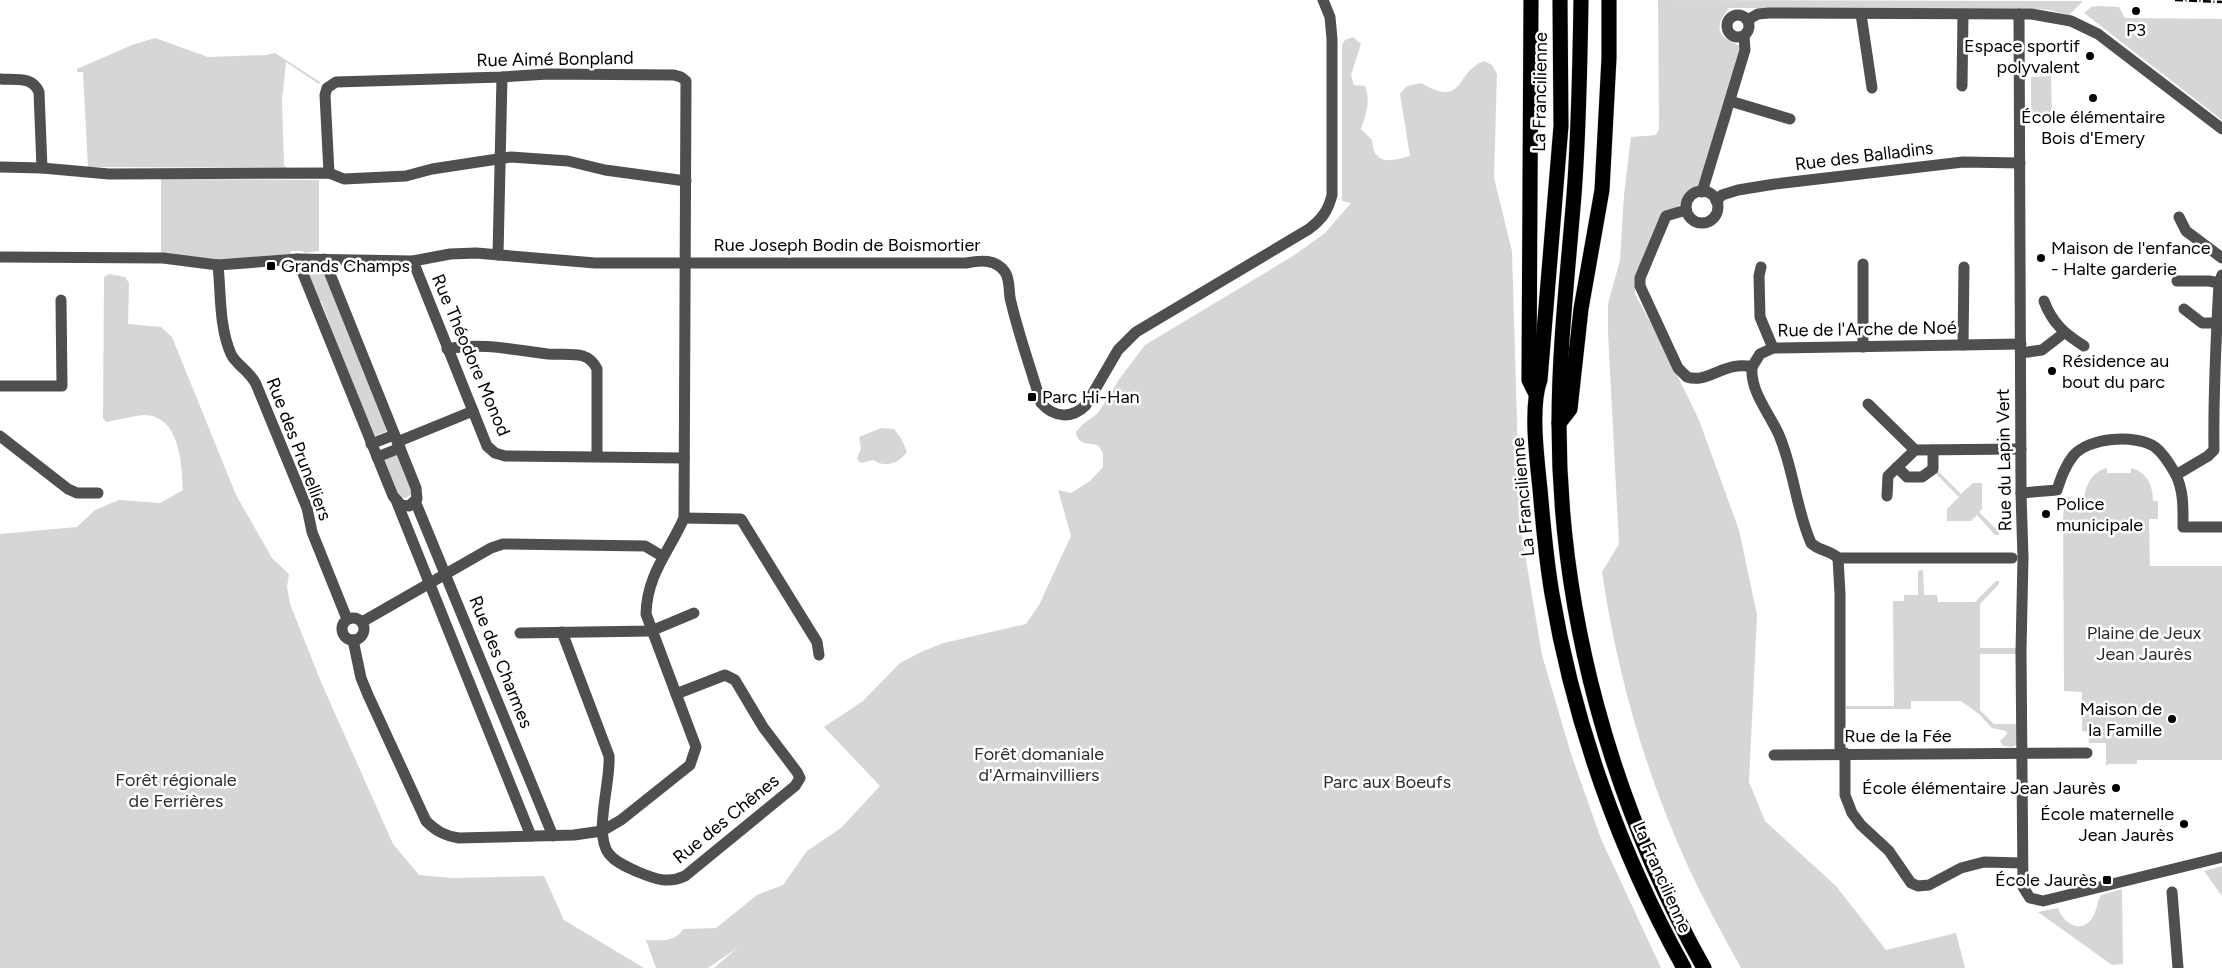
<svg xmlns="http://www.w3.org/2000/svg" width="2222" height="968" viewBox="0 0 2222 968" font-family="Figtree,sans-serif">
<style>
.green{fill:#d6d6d6}
.lines{fill:none;stroke-linecap:round;stroke-linejoin:round}
.highway-casing{stroke:#dbdbdb;stroke-width:16}
.minor{stroke:#4f4f4f;stroke-width:11}
.highway{stroke:#000;stroke-width:15}
.rail{stroke:#000;stroke-width:2.5;stroke-dasharray:8 2.5 1 2.5;stroke-linecap:butt}
.poi-dot{fill:#000;stroke:#fff;stroke-width:2}
.labels{text-anchor:middle;dominant-baseline:central;stroke-width:5;stroke-linejoin:round;paint-order:stroke}
.poi-label{font-size:18px;fill:#000;stroke:#fff;text-anchor:end}
.street-label{font-size:18px;fill:#000;stroke:#fff}
.park-label{font-size:18px;fill:#2d2d2d;stroke:#fff}
</style>
<rect width="100%" height="100%" fill="#fff"/>
<g class="green">
<path d="M1658 0 2083 1 2069 15 2049 10 2020 8H1728C1727 13 1724 14 1722 18 1713 38 1731 40 1741 47L1722 111 1732 114 1709 188 1694 192 1676 208 1635 287V294L1660 340 1699 420 1739 530 1757 615 1749 782 1765 821 1836 886 1886 950 1956 933 1965 968H1741C1719 928 1697 888 1679 846 1641 758 1616 666 1602 572L1619 544 1608 333V304L1620 260 1624 195 1631 137 1656 135 1659 129Z"/>
<polygon points="2099,6 2119,7 2125,18 2222,19 2222,120 2084,13 2091,7"/>
<path d="M1353 37 1361 44 1351 75 1354 85 1365 86C1371 102 1366 114 1361 129L1372 140C1374 165 1389 162 1410 156L1400 94 1407 86 1421 83C1466 109 1454 72 1484 61L1492 65 1497 74 1494 178 1512 251 1520 524 1542 655 1571 754 1601 839 1661 968H714L737 948 708 968H656L646 940C660 940 675 943 683 929L716 928 757 895 783 885 807 851 841 828 880 786 824 727 863 701 900 663 923 651 944 643 1026 624 1039 605 1071 536 1058 490 1071 493 1090 481 1103 467V453L1098 445C1088 443 1077 445 1076 432L1082 425 1098 413 1120 378 1145 345 1293 256 1325 233 1351 203 1342 201V45L1345 40Z"/>
<polygon points="155,38 208,57 266,55 275,53 320,82 319,84 286,62 282,100 284,165 287,168 88,167 83,72 77,72 77,69 132,45"/>
<polygon points="2051,76 2052,113 2031,113 2031,77"/>
<polygon points="161,179 319,180 319,251 304,253 303,251 291,251 291,254 216,260 161,253"/>
<polygon points="306,269 325,269 390,430 372,437 327,324 329,322 321,301 317,302"/>
<path d="M109 274 125 277 129 283 128 324 161 327 172 337 236 495 272 558 289 574 287 587 290 604 321 682 393 844 419 875 453 878 544 876 564 920 644 968H0V534L77 527 95 510 119 500 160 503 183 490C182 465 180 415 144 415 132 416 118 420 106 422L103 418 104 277Z"/>
<path d="M881 428 894 429 902 440 907 452C898 464 886 468 873 460L861 463 857 459 861 448 859 437Z"/>
<polygon points="399,453 412,494 406,498 398,497 381,460"/>
<path d="M2107 468V473H2131V468C2147 472 2153 485 2153 501H2158V519H2149L2150 566H2222V760H2137V764H2109L2106 766V743H2089L2088 732 2082 731V692L2064 691 2063 515 2065 506H2063L2064 497H2070L2071 501H2084C2085 486 2091 472 2107 468Z"/>
<polygon points="1936,469 1961,494 1973,483 1982,483 1982,509 1979,512 1999,532 1999,535 1995,535 1977,515 1971,521 1947,521 1947,509 1959,497 1933,471"/>
<polygon points="1923,570 1924,595 1937,595 1938,602 1975,602 1996,581 1999,581 1999,584 1980,604 1980,648 2017,648 2017,654 1980,654 1980,710 1994,724 2017,724 2017,745 2011,747 2003,746 2000,741 2007,734 2006,731 1992,728 1979,714 1961,701 1911,701 1911,709 1846,709 1846,706 1894,706 1893,601 1904,601 1904,595 1918,595 1918,571"/>
<polygon points="2222,866 2222,896 2204,871"/>
<path d="M2122 889 2123 964 2112 965 2038 912 2058 908C2063 924 2082 935 2093 917 2097 910 2097 902 2101 895Z"/>
</g>
<g class="lines">
<g class="highway-casing">
<g id="highway">
<polyline points="1531,0 1529,380 1535,392"/>
<path d="M1560 0 1561 126 1540 380C1530 407 1537 459 1540 489 1543 524 1546 559 1552 594 1574 724 1620 853 1684 968"/>
<path d="M1581 0C1580 65 1579 130 1574 195 1568 271 1559 347 1559 424 1559 613 1611 803 1704 968"/>
<polyline points="1559,423 1570,409 1581,309 1602,190 1609,58 1609,0"/>
</g>
</g>
<g class="minor">
<polyline points="1861,14 1872,88"/>
<polyline points="2019,14 2021,493 2023,558 2021,651 2023,887 2030,898 2043,901 2222,857"/>
<circle cx="1738" cy="26" r="11"/>
<polyline points="1747,20 1758,14 1769,13 2031,14 2071,21 2098,34 2222,129"/>
<path d="M0 79C16 80 32 76 39 92L42 168"/>
<polyline points="1962,86 1963,14"/>
<polyline points="1730,101 1790,119"/>
<polyline points="0,167 42,168 109,174 329,173 344,179 406,176 432,169 511,157 568,161 605,170 686,181"/>
<path d="M329 173 325 95 327 88 336 82 502 77 548 74 674 75 681 77 686 81 684 518C669 552 647 574 646 614L696 747 690 765 621 820 602 831 574 835 459 838C445 836 436 831 426 821L368 695 361 678 353 640"/>
<circle cx="1702" cy="207" r="16"/>
<polyline points="1702,192 1745,50 1744,36"/>
<polyline points="1716,201 1722,195 1738,190 1775,184 1963,162 2020,163"/>
<path d="M1686 210 1666 216 1640 278V286L1678 368 1687 377C1708 384 1726 360 1752 367L1760 354 1773 348 2021 344"/>
<polyline points="2179,217 2186,231 2222,258"/>
<polyline points="498,255 502,77"/>
<path d="M0 257 163 258 218 265 297 259 413 261 450 254 476 253 595 263H966C981 260 996 259 1005 272 1011 281 1008 293 1011 302 1019 336 1031 369 1041 403 1054 418 1072 419 1086 405L1118 350 1136 332 1309 229C1322 219 1328 211 1332 195V39L1330 17 1323 0"/>
<polyline points="297,259 393,496 401,505 409,506 417,499 416,488 324,259"/>
<polyline points="413,261 487,446 495,453 505,456 684,458"/>
<path d="M218 265C221 294 219 327 231 354 236 365 249 370 256 384L307 508 312 532 347 619"/>
<polyline points="1761,267 1759,276 1760,317 1773,348"/>
<polyline points="2177,281 2209,281 2219,283"/>
<path d="M2044 301C2052 323 2065 334 2084 346"/>
<polyline points="2184,309 2202,323 2217,323"/>
<polyline points="1963,345 1964,267"/>
<polyline points="1863,347 1863,264"/>
<path d="M447 349C481 342 514 350 548 354 559 355 572 353 583 356 590 358 594 363 597 369V456"/>
<polyline points="2021,353 2042,350 2064,333"/>
<path d="M1752 367C1750 392 1770 414 1779 435 1794 470 1796 509 1811 543 1819 551 1830 550 1838 558"/>
<polyline points="0,386 62,386 61,300"/>
<polyline points="1868,404 1915,450"/>
<polyline points="0,436 68,489 77,493 98,493"/>
<polyline points="397,442 473,411"/>
<polyline points="371,444 394,435"/>
<polyline points="377,457 400,448"/>
<polyline points="1897,467 1907,477 1922,477 1933,469 1933,450"/>
<path d="M2176 475 2208 456 2214 450C2213 394 2216 339 2219 283L2222 275"/>
<path d="M2021 493 2057 490C2061 478 2065 466 2073 456 2088 437 2136 434 2155 447 2163 453 2171 466 2176 475 2184 492 2183 509 2183 527H2222"/>
<polyline points="1887,496 1888,476 1915,450 2021,449"/>
<polyline points="396,500 531,836"/>
<polyline points="415,501 553,836"/>
<polyline points="684,518 741,519 817,642 819,655"/>
<polyline points="1838,558 1840,594 1840,753"/>
<polyline points="1838,558 2012,558"/>
<circle cx="353" cy="629" r="11"/>
<polyline points="362,622 491,548 503,544 645,546 662,556"/>
<path d="M562 632 609 756C611 782 593 834 609 854 616 863 628 867 638 872 655 879 668 884 685 876L795 786 800 778 797 772 763 727 735 680 725 675 676 694"/>
<polyline points="520,633 651,631 694,613"/>
<polyline points="1845,753 1845,795 1852,813 1861,825 1889,851 1911,883 1918,886 1929,885 1961,868 1984,862 2022,863"/>
<polyline points="1774,755 2087,753"/>
<polyline points="2172,892 2178,968"/>
</g>
<use href="#highway" class="highway"/>
<polyline class="rail" points="2175,0 2222,2"/>
</g>
<g class="poi-dot">
<circle cx="2136" cy="11" r="5"/>
<circle cx="2090" cy="56" r="5"/>
<circle cx="2093" cy="98" r="5"/>
<circle cx="2041" cy="258" r="5"/>
<rect x="266" y="261" width="10" height="10" rx="2.5"/>
<circle cx="2052" cy="371" r="5"/>
<rect x="1027" y="392" width="10" height="10" rx="2.5"/>
<circle cx="2046" cy="514" r="5"/>
<circle cx="2172" cy="719" r="5"/>
<circle cx="2116" cy="788" r="5"/>
<circle cx="2184" cy="824" r="5"/>
<rect x="2102" y="875" width="10" height="10" rx="2.5"/>
</g>
<g class="labels">
<g class="poi-label">
<text x="2136" y="30" text-anchor="middle">P3</text>
<text x="2080" y="46">Espace sportif<tspan x="2080" dy="21">polyvalent</tspan></text>
<text x="2093" y="117" text-anchor="middle">École élémentaire<tspan x="2093" dy="21">Bois d'Emery</tspan></text>
<text x="2051" y="248" text-anchor="start">Maison de l'enfance<tspan x="2051" dy="21">- Halte garderie</tspan></text>
<text x="281" y="266" text-anchor="start">Grands Champs</text>
<text x="2062" y="361" text-anchor="start">Résidence au<tspan x="2062" dy="21">bout du parc</tspan></text>
<text x="1042" y="397" text-anchor="start">Parc Hi-Han</text>
<text x="2056" y="504" text-anchor="start">Police<tspan x="2056" dy="21">municipale</tspan></text>
<text x="2162" y="709">Maison de<tspan x="2162" dy="21">la Famille</tspan></text>
<text x="2106" y="788">École élémentaire Jean Jaurès</text>
<text x="2174" y="814">École maternelle<tspan x="2174" dy="21">Jean Jaurès</tspan></text>
<text x="2097" y="880">École Jaurès</text>
</g>
<g class="street-label">
<text transform="translate(555 59) rotate(-1)">Rue Aimé Bonpland</text>
<text transform="translate(1540 92) rotate(-89)">La Francilienne</text>
<text transform="translate(1864 156) rotate(-7)">Rue des Balladins</text>
<text x="847" y="245">Rue Joseph Bodin de Boismortier</text>
<text transform="translate(1867 329) rotate(-1)">Rue de l'Arche de Noé</text>
<text transform="translate(471 355) rotate(67)">Rue Théodore Monod</text>
<text transform="translate(299 449) rotate(69)">Rue des Prunelliers</text>
<text transform="translate(2004 460) rotate(-91)">Rue du Lapin Vert</text>
<text transform="translate(1523 497) rotate(-95)">La Francilienne</text>
<text transform="translate(501 662) rotate(68)">Rue des Charmes</text>
<text x="1898" y="736">Rue de la Fée</text>
<text transform="translate(726 819) rotate(-39)">Rue des Chênes</text>
<text transform="translate(1662 877) rotate(66)">La Francilienne</text>
</g>
<g class="park-label">
<text x="2144" y="633">Plaine de Jeux<tspan x="2144" dy="21">Jean Jaurès</tspan></text>
<text x="1039" y="754">Forêt domaniale<tspan x="1039" dy="21">d'Armainvilliers</tspan></text>
<text x="176" y="780">Forêt régionale<tspan x="176" dy="21">de Ferrières</tspan></text>
<text x="1387" y="782">Parc aux Boeufs</text>
</g>
</g>
</svg>
